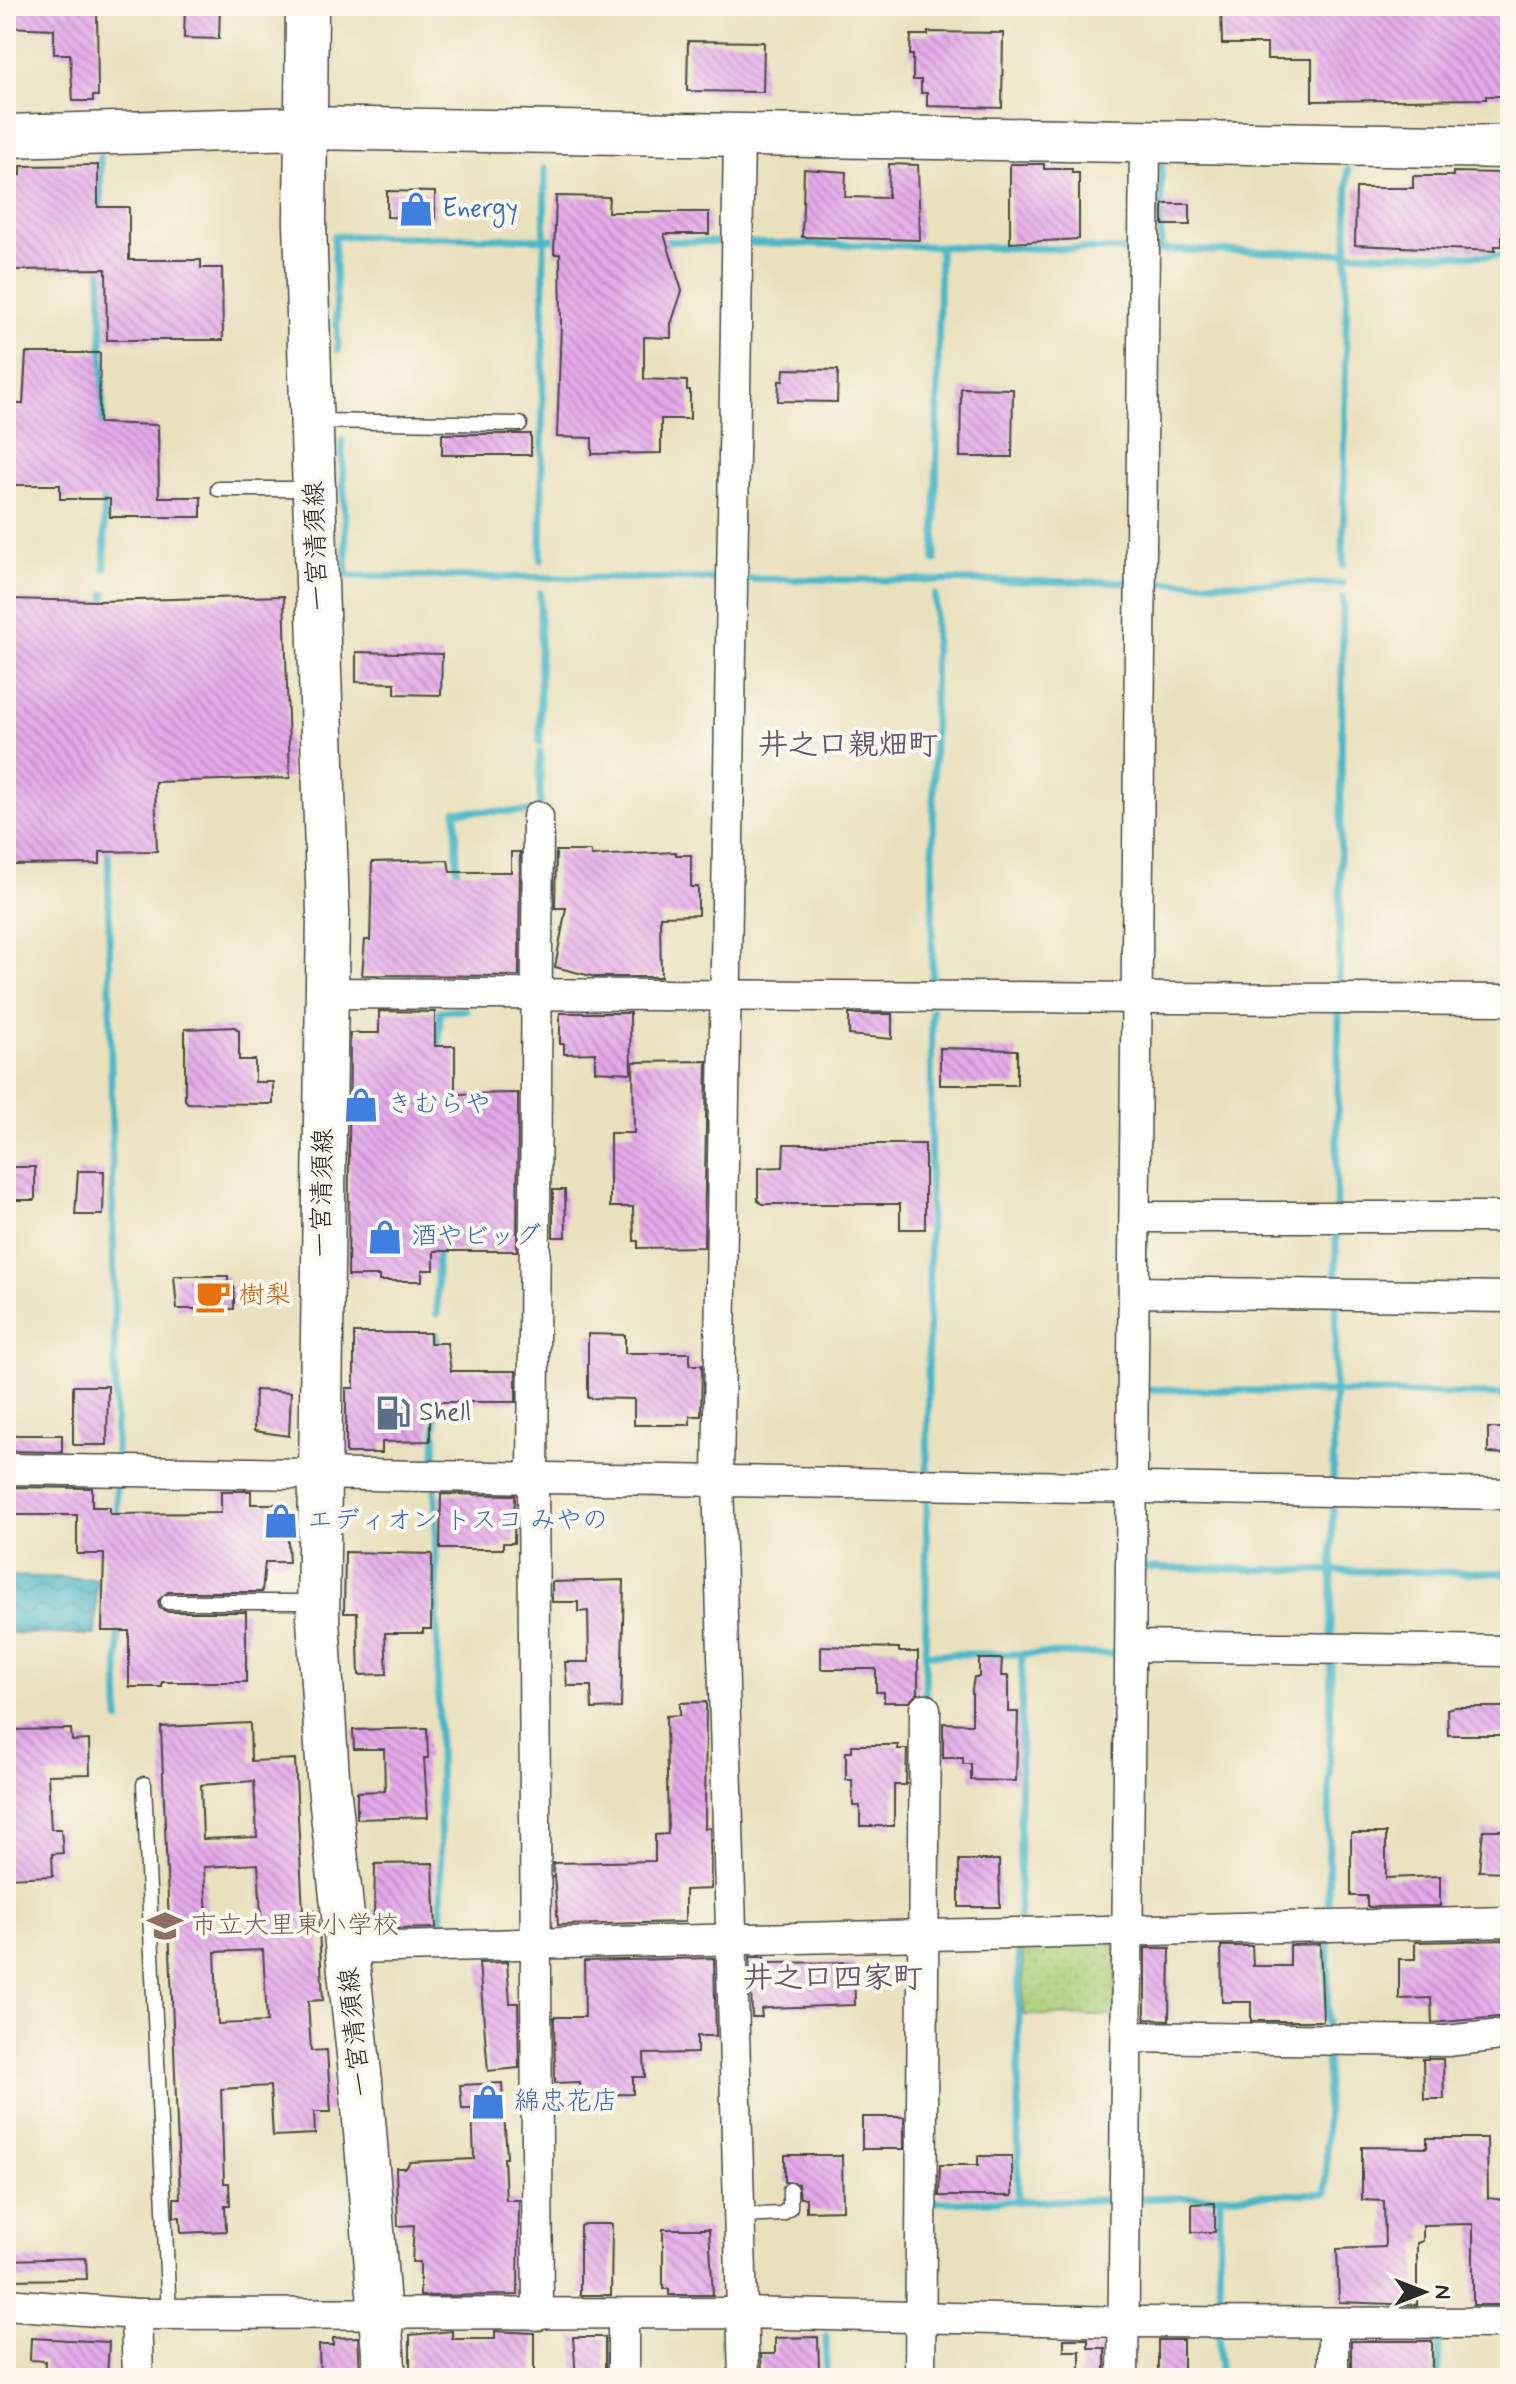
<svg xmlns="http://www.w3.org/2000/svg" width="1516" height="2384" viewBox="0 0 1516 2384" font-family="Mynerve,'Klee One',sans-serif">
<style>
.grass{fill:url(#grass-dots);stroke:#697c50;stroke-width:2}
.water{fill:url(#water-waves);stroke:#3b7179;stroke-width:2}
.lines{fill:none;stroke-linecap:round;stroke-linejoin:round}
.stream{stroke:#4bb7c7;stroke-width:7}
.building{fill:url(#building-back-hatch);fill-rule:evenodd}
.lane-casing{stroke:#484641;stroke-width:17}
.street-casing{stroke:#484641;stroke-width:33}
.secondary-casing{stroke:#484641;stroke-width:45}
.lane{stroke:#fff;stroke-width:14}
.street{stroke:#fff;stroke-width:30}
.secondary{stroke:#fff;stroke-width:42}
.labels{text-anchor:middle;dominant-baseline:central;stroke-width:8;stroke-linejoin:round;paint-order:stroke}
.shop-label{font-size:26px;fill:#366cbe;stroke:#fbf7ec;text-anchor:start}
.street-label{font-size:26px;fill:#2b2b2b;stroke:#fbf7ec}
.food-label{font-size:26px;fill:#c56008;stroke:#fbf7ec;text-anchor:start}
.service-label{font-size:26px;fill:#4e5e75;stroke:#fbf7ec;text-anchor:start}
.education-label{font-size:26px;fill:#785e54;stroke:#fbf7ec;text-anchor:start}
.quarter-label{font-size:30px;font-weight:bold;fill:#6c576e;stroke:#fbf7ec}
</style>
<defs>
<pattern id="grass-dots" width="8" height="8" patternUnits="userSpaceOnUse" patternTransform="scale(2)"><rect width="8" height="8" fill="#a7cc76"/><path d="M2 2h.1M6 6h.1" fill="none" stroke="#90af66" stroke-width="1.8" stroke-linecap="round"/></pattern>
<pattern id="water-waves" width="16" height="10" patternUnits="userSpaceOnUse" patternTransform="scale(2)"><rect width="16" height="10" fill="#4bb7c7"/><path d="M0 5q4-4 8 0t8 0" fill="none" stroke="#3f95a2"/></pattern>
<pattern id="building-back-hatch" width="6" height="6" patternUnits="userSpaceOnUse" patternTransform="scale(2)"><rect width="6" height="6" fill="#e4a9e9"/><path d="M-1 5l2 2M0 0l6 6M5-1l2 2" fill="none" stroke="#b98abd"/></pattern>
</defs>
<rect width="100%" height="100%" fill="#fbf7ec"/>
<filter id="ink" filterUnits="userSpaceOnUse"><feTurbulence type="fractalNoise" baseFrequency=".0125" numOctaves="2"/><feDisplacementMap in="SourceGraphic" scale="16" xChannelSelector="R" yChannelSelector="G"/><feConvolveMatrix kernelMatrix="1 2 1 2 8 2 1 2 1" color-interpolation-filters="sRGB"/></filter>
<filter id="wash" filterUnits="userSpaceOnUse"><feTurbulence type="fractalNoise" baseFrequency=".006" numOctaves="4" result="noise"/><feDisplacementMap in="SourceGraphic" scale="32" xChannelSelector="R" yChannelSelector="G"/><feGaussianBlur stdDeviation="1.8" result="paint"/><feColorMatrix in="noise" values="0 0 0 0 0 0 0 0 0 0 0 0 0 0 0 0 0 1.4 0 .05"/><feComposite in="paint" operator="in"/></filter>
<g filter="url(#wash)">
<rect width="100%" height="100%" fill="#e9e1be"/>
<polygon class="grass" points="1109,1941 1117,1947 1115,2016 1023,2015 1023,1942"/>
<polygon class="water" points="6,1576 97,1579 95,1635 6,1633"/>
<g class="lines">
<g class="stream">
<polyline points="100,157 101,215"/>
<polyline points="658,241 724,242"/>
<polyline points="750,243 1134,250"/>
<polyline points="1158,250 1510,256"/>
<polyline points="1161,250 1161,166"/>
<polyline points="101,263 103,431"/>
<polyline points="338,350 334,236 562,239"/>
<polyline points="342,441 347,576 719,579"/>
<polyline points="104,491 105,568"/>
<polyline points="541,560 545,168"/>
<polyline points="935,561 940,247"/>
<polyline points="1343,565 1348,170"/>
<polyline points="747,579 1130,582"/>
<polyline points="1155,582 1343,584"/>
<polyline points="105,594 105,610"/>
<polyline points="540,743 540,593"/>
<polyline points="108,842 116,1452"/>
<polyline points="457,881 456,811 540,812 540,752"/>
<polyline points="932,985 935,595"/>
<polyline points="1339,987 1343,599"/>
<polyline points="439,1053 440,1011 466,1010"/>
<polyline points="1336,1210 1339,1010"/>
<polyline points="1336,1284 1336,1227"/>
<polyline points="437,1314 437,1244"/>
<polyline points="437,1351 437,1335"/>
<polyline points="1145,1389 1510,1395"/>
<polyline points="435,1465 436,1396"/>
<polyline points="927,1473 932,1010"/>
<polyline points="1333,1479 1336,1304"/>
<polyline points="116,1489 117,1522"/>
<polyline points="435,1490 442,1937"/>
<polyline points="1143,1568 1510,1573"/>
<polyline points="118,1622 119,1720"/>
<polyline points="1331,1638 1333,1502"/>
<polyline points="926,1654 1115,1654"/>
<polyline points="925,1701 927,1497"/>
<polyline points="1328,1915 1331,1657"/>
<polyline points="1019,1920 1022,1654"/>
<polyline points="1327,2030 1328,1938"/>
<polyline points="1139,2199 1326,2193 1327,2048"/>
<polyline points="933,2202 1112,2200"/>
<polyline points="1018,2202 1019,1944"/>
<polyline points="1219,2309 1220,2196"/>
<polyline points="1219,2333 1220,2378"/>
<polyline points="826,2336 826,2378"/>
<polyline points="1438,2378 1439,2339"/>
</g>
</g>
<g id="blocks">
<g class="building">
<polygon points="6,6 97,6 98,96 93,96 93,101 73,101 70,54 54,54 54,29 6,27"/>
<polygon points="185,6 220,6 219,39 184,38"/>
<polygon points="1221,6 1502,6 1503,31 1510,31 1510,78 1503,78 1501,96 1486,96 1486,99 1312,101 1312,59 1267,59 1267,44 1222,44"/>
<polygon points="928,32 1003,33 1002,108 927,106 927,93 921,93 921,80 913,80 913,55 910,55 911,35 928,35"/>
<polygon points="688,41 764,42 763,92 687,91"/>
<polygon points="889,164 918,165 920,240 802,237 804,169 846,172 845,197 888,198"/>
<polygon points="1010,164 1044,164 1044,169 1072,169 1072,173 1079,173 1079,239 1010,243"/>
<polygon points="98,165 98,207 129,207 129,260 201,260 201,268 222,268 223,340 107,340 106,269 6,270 6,175 21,175 21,166"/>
<polygon points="1453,172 1502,173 1502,246 1495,246 1495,251 1355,245 1356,188 1413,188 1413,176 1453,176"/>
<polygon points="387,191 435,192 435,218 387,217"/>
<polygon points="556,196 609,197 608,212 709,212 709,234 664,234 682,291 671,324 671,338 644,337 644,379 687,381 687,390 690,390 690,419 661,419 661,453 592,454 592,438 557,437 561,324 560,254 554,254"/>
<rect x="1163" y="204" width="27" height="21"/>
<polygon points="26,353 100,353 99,423 158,425 159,497 201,497 201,517 110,517 110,499 60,499 60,485 6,485 6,404 23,404"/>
<polygon points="784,369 838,370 837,402 778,401 779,381 783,381"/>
<polygon points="961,388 1013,389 1012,457 960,457"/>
<rect x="442" y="434" width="89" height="21"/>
<polygon points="284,596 290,778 155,782 157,851 100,852 100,864 6,865 6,599 99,601"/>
<polygon points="356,652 442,654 441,695 395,694 395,683 356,682"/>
<polygon points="556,851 591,851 591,856 676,852 676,855 691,855 691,887 698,887 698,915 660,916 661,977 595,977 555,967 566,908 555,908"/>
<polygon points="511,852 520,852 519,976 362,975 365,940 370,940 372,862 448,860 450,872 511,872"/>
<polygon points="379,1011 435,1012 435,1046 455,1046 455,1094 518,1093 517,1251 434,1251 434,1270 422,1270 422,1281 379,1281 379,1276 348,1276 350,1033 379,1033"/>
<polygon points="560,1013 630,1013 631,1073 595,1071 595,1053 564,1054 564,1044 560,1044"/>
<polygon points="849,1014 892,1014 892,1039 849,1035"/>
<polygon points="235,1027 239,1031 239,1060 255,1060 255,1082 273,1082 273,1104 188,1103 185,1100 185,1029"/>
<polygon points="940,1048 1017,1050 1017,1085 940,1085"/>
<polygon points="707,1061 704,1247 638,1248 638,1241 634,1241 633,1207 610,1207 610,1133 634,1133 633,1062"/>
<polygon points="784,1144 925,1144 925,1229 900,1229 900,1204 763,1204 758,1201 758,1168 783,1167"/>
<polygon points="7,1167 35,1167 35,1200 12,1200"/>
<polygon points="78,1171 104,1171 103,1215 75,1215"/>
<polygon points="553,1190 565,1190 566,1237 553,1237"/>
<polygon points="174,1276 228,1276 228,1287 234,1287 234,1309 177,1309"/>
<polygon points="354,1333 430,1333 430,1343 447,1343 451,1371 516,1371 516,1402 430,1402 430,1441 382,1442 382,1453 346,1453 346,1388 354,1388"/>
<polygon points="588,1334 625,1335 625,1353 690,1353 690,1365 702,1365 701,1416 690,1416 690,1425 634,1425 634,1399 588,1398"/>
<polygon points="73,1386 108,1386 107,1445 73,1445"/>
<polygon points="255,1390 291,1392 289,1436 254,1431"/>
<polygon points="1488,1428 1510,1428 1510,1454 1488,1453"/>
<polygon points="6,1435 62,1435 62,1452 6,1451"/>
<polygon points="6,1487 92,1488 92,1507 110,1507 110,1514 221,1513 221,1491 251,1491 251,1504 286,1504 289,1562 265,1562 262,1592 168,1592 158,1601 160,1608 168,1612 246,1612 246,1682 162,1682 162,1687 129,1687 129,1631 102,1631 104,1554 77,1554 77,1515 6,1515"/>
<polygon points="441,1494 515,1495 514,1543 503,1543 503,1549 440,1549"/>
<polygon points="345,1552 432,1554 431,1629 423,1629 423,1633 385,1633 387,1674 359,1675 357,1613 344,1613"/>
<polygon points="624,1580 621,1708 592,1709 591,1686 567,1686 565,1662 589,1662 588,1611 578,1612 578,1602 552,1602 552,1582"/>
<polygon points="821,1646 899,1648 899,1652 918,1652 918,1693 909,1702 884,1702 884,1692 876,1692 876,1669 821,1669"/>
<polygon points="979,1659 1002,1659 1001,1676 1008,1676 1008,1712 1018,1712 1016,1781 971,1780 971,1764 963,1764 963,1758 943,1758 943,1723 972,1724 972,1689 974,1677 979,1677"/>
<polygon points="706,1702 705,1828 710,1828 711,1889 685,1890 685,1922 558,1925 553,1863 655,1861 655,1835 668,1834 666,1716 680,1715 680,1703"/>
<polygon points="1454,1707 1507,1707 1505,1735 1448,1735 1447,1709"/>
<path d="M250 1723 251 1761 295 1759 303 1912 318 1911 323 2000 308 2001 311 2051 327 2050 331 2112H314L315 2134 273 2136 270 2086 221 2089 224 2183H229L230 2205H225L226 2231 181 2233 180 2217H174V2198H180L161 1727ZM254 1781 257 1837 203 1839 201 1785ZM258 1864 262 1931H208L204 1867ZM263 1950 267 2022 218 2024 215 1952Z"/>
<polygon points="427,1728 428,1758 424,1758 428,1817 357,1819 357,1792 385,1791 384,1749 354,1749 353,1730"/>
<polygon points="71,1729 72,1741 89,1740 90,1774 48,1775 51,1829 61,1829 63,1853 52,1854 53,1876 6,1878 6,1730"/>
<polygon points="852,1745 898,1745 898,1749 907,1749 906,1785 894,1785 894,1826 860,1826 860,1806 853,1806 852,1780 846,1780 846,1752 852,1752"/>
<polygon points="1483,1830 1510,1830 1510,1872 1479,1871"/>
<polygon points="1351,1833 1386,1833 1386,1878 1440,1876 1440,1906 1367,1907 1367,1896 1351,1896"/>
<polygon points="959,1860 999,1860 1000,1907 959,1907"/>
<polygon points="433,1863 436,1928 393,1929 393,1920 374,1920 375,1864"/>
<polygon points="1510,1940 1510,2016 1432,2023 1431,1998 1399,1999 1399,1959 1415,1959 1415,1942"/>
<polygon points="1320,1944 1323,2021 1251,2021 1251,2002 1222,2002 1221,1946 1252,1946 1253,1966 1290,1966 1290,1945"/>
<polygon points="1145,1948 1170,1948 1169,2020 1145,2019"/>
<polygon points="750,1957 764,1957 765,1963 854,1962 855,2005 768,2008 761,2009 762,2017 752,2017"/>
<polygon points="714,1958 716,2036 697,2036 697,2053 644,2054 645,2077 633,2077 633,2094 580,2095 579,2082 555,2083 554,2017 585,2017 584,1961"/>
<polygon points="507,1962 510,2003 518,2003 519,2068 488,2071 479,1963"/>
<polygon points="1423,2059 1443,2059 1444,2099 1424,2099"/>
<polygon points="502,2083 507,2158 504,2158 506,2200 519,2200 518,2295 420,2296 420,2262 412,2262 414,2225 398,2226 396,2168 406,2168 410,2162 474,2159 472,2109 462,2109 460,2085"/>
<rect x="862" y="2117" width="42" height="32"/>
<polygon points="1427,2138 1487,2138 1488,2198 1510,2201 1510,2305 1473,2305 1473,2224 1423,2225 1423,2241 1417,2243 1417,2305 1339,2302 1337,2249 1385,2247 1384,2201 1362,2200 1362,2147 1427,2148"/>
<polygon points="785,2155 842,2155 843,2210 806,2211 806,2198 800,2198 798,2184 785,2182"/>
<polygon points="978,2156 1012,2156 1012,2196 939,2196 940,2165 978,2165"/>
<polygon points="1215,2203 1215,2232 1192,2232 1192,2204"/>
<polygon points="584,2224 612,2224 611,2295 580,2295 580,2226"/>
<polygon points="663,2229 709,2229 713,2295 669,2295 669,2289 663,2289"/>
<polygon points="86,2258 87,2279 6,2280 6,2260"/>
<polygon points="452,2331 452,2339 495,2339 495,2331 534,2333 534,2378 410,2377 410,2335"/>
<polygon points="358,2337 360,2371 349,2371 349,2378 320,2378 319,2345 333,2345 333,2338"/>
<polygon points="573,2337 605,2337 605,2378 576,2378"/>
<polygon points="818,2337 819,2368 813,2368 814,2378 769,2378 769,2373 762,2373 761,2354 775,2354 775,2338"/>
<polygon points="31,2338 109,2342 107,2378 44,2378 45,2361 30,2360"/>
<polygon points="1064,2339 1088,2339 1088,2348 1105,2348 1105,2378 1080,2378 1080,2351 1064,2351"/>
<rect x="1158" y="2340" width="25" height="36"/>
<rect x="1351" y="2341" width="81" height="37"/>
</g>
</g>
</g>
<g filter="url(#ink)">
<use href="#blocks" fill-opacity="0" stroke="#484641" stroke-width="2"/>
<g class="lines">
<g class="lane-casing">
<g id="lane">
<polyline points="316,421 520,424"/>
<polyline points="218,489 311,489"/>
<polyline points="168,1602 316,1602"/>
<polyline points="144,1784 169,2314"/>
<polyline points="740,2216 782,2214 790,2207 790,2190"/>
</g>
</g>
<g class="street-casing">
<g id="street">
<polyline points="739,135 718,1480 744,2378"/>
<polyline points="538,817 533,1476 538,2315"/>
<polyline points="326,993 1510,1000"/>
<polyline points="1135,1217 1510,1217"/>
<polyline points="1134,1292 1510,1297"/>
<polyline points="6,1469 1510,1494"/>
<polyline points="1131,1646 1510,1651"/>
<polyline points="347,1948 1510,1922"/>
<polyline points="1127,2037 1447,2041 1510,2034"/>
<polyline points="6,2304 136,2314 743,2313 1124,2322 1510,2323"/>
<polyline points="136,2314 138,2378"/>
<polyline points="623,2314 623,2378"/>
<polyline points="920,2378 925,1709"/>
<polyline points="1123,2378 1145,141"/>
<polyline points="1333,2378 1333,2324"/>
</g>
</g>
<g class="secondary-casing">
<g id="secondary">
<polyline points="307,6 305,224 328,912 318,1620 328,1777 361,2082 385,2378"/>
<polyline points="6,136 304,128 1510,147"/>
</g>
</g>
<use href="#lane" class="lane"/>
<use href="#street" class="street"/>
<use href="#secondary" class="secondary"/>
</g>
</g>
<defs>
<g id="shop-bare" transform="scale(2.76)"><path d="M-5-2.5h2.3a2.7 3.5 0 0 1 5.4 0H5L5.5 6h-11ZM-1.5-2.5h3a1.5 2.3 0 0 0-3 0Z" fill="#3f7fe0" stroke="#fbf7ec" stroke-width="2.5" paint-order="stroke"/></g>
<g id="cafe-bare" transform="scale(2.76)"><path d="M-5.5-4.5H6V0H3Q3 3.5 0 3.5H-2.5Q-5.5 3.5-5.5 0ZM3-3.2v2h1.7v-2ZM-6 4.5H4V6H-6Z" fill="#e8710a" stroke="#fbf7ec" stroke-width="2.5" paint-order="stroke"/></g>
<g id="fuel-bare" transform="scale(2.76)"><path d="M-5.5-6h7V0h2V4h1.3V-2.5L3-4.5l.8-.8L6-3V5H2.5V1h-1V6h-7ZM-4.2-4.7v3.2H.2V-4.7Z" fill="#5c6f8a" stroke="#fbf7ec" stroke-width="2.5" paint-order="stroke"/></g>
<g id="school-bare" transform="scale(2.76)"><path d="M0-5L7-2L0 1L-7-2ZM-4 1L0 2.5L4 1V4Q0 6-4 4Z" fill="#8d6e63" stroke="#fbf7ec" stroke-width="2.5" paint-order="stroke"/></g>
</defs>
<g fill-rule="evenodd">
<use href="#shop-bare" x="416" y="209"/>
<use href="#shop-bare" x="361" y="1105"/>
<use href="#shop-bare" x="385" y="1237"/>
<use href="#cafe-bare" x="213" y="1296"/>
<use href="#fuel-bare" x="393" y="1413"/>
<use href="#shop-bare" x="281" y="1521"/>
<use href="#school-bare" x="165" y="1926"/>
<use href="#shop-bare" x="488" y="2102"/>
</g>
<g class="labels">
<g class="shop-label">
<text x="442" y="209">Energy</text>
<text x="387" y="1105">きむらや</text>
<text x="411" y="1237">酒やビッグ</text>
<text x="307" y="1521">エディオン トスコ みやの</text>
<text x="514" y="2102">綿忠花店</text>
</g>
<g class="street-label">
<text transform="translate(317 546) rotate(-92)">一宮清須線</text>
<text transform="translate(323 1193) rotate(-89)">一宮清須線</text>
<text transform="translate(356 2032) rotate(-96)">一宮清須線</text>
</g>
<g class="food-label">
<text x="239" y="1296">樹梨</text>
</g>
<g class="service-label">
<text x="419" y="1413">Shell</text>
</g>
<g class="education-label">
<text x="191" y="1926">市立大里東小学校</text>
</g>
<g class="quarter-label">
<text x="848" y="745">井之口親畑町</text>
<text x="833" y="1978">井之口四家町</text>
</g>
</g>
<rect width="1516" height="2384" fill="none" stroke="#fbf7ec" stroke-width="32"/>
<g transform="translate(1424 2292) rotate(90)" stroke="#fbf7ec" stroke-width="6" paint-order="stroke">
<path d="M0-6L14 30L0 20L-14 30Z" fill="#2b2b2b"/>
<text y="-12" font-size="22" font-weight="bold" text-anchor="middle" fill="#2b2b2b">N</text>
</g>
</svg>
